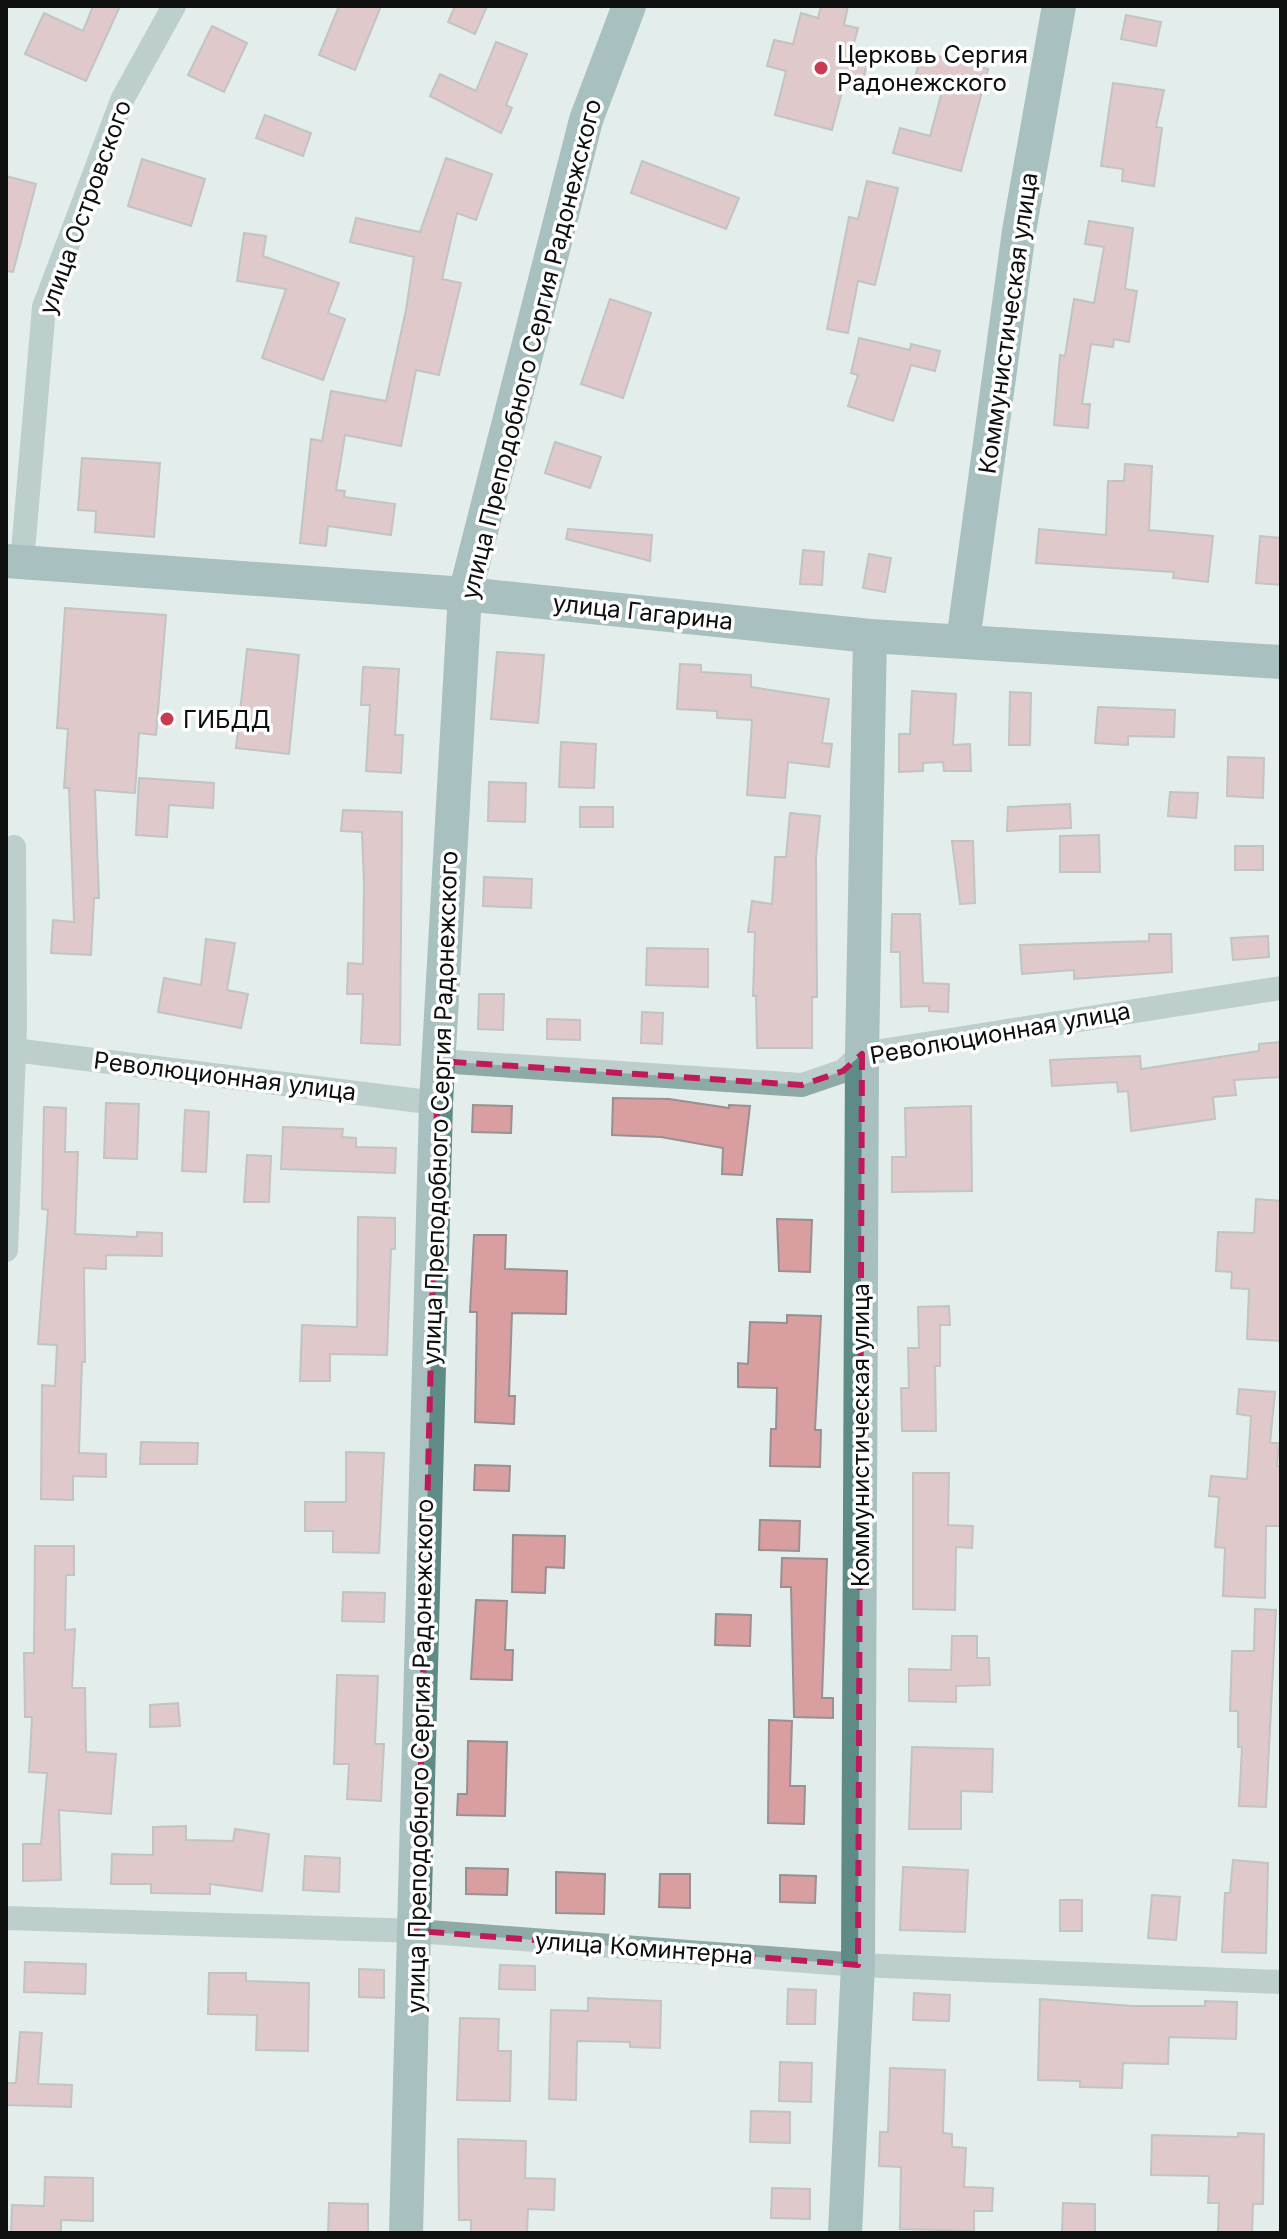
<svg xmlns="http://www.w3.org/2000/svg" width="1287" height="2239" viewBox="0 0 1287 2239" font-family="Inter,sans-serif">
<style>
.building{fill:#d99ea0;stroke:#999191;stroke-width:2}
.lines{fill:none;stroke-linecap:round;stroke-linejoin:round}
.street{stroke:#8daaa7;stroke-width:24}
.secondary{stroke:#5f8b87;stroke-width:34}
.marked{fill:none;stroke:#c2185b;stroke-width:6;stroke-dasharray:16 10;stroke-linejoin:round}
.poi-dot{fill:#ca3a50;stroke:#fff;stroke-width:3}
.labels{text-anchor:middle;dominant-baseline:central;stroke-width:7;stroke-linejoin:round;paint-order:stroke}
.poi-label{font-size:24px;fill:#0d100f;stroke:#fff;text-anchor:start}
.street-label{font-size:24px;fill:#0d100f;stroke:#fff}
</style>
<rect width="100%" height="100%" fill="#e3edec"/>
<g class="building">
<polygon points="93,6 120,6 86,81 25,54 44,13 83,31"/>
<polygon points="339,6 381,6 355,70 319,55"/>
<polygon points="455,6 487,6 475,34 448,22"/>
<polygon points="821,6 848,6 844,25 858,28 850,58 867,63 861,89 844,84 832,130 775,115 786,71 767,66 774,40 793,44 801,13 818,18"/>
<polygon points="1126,15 1161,22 1156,46 1121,39"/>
<polygon points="212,26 247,43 224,92 188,75"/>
<polygon points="496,42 527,54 506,105 512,108 501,133 430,96 440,74 476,91"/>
<polygon points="922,52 988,69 961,171 893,153 900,128 930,136 944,84 915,77"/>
<polygon points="1113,83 1164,90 1156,127 1162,128 1154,186 1122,181 1123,169 1101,166"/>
<polygon points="265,115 311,133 303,156 256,138"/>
<polygon points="446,158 492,174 476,220 457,213 442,279 461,283 439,375 416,370 401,446 345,435 336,490 345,491 344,497 395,504 391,535 328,526 326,546 300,543 311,439 322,441 331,391 386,401 406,310 414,257 350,242 356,218 420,232"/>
<polygon points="142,159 205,179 191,226 128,206"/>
<polygon points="642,161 739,198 726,229 631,193"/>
<polygon points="6,176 36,184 13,272 6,271"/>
<polygon points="867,181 898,188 875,285 858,281 848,333 827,329 849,217 858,219"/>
<polygon points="1089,221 1133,228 1125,289 1137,291 1129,342 1114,339 1113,347 1091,344 1082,404 1090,404 1088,428 1054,425 1060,355 1065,356 1074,299 1094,303 1104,247 1085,244"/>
<polygon points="244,233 266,236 263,256 339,283 328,313 345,319 323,380 262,358 286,289 237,281"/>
<polygon points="610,299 651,313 623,398 581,384"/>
<polygon points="859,338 910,350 911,344 940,351 935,371 911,365 893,421 848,406 858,375 851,373"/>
<polygon points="555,442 601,457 590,488 545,473"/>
<polygon points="82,458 160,463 154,537 95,532 96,511 78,510"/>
<polygon points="1125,464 1152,466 1149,530 1213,536 1208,582 1173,578 1174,572 1036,563 1039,529 1106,535 1108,481 1124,481"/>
<polygon points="568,529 652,535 650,561 566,539"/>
<polygon points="1260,536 1281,538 1281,585 1256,583"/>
<polygon points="803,550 824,552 822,585 800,584"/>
<polygon points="869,554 891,558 885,592 863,588"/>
<polygon points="65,608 166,615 156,735 139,733 135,793 95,790 99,898 94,898 91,955 51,953 53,920 74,922 69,788 64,788 68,729 57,728"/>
<polygon points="247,649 299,655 289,754 236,748"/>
<polygon points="497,652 544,655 538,723 491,719"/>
<polygon points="680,664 701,665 701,672 751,675 751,687 829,699 822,743 832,744 829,767 788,762 785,798 747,795 752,720 717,718 717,711 677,709"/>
<polygon points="363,667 399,669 395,735 403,735 401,773 366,771 370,705 361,705"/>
<polygon points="912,691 956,694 953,745 970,744 971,771 944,771 943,762 923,763 923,771 899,772 899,734 910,734"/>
<polygon points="1010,692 1031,693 1030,745 1009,745"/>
<polygon points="1098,707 1175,710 1174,737 1128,736 1128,745 1095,743"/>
<polygon points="561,742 596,744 594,788 559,787"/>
<polygon points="1228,757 1264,758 1263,798 1227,796"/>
<polygon points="139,778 214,783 213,808 169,805 167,837 136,835"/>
<polygon points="489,782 526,783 525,822 488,821"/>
<polygon points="1170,792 1198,793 1196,818 1168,816"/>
<polygon points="1070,804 1071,828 1007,831 1008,807"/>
<rect x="580" y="807" width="33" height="20"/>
<polygon points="343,810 402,812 400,1045 361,1043 363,994 347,994 348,963 363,964 364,883 362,832 341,831"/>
<polygon points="790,813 820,816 816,858 817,997 812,997 812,1048 757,1048 756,996 753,996 755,932 748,932 752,901 772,904 775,857 786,857"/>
<polygon points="1099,835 1100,872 1060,872 1060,836"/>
<polygon points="952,841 973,841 975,903 960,904"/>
<rect x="1235" y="846" width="28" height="24"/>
<polygon points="484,877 532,879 531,908 483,906"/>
<polygon points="892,914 920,914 923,983 949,984 948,1012 929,1011 929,1006 901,1007 900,952 891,952"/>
<polygon points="1149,934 1171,934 1172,972 1074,979 1074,970 1022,974 1020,945 1149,941"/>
<polygon points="1268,936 1269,957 1233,960 1231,938"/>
<polygon points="206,939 235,943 227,990 248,994 241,1028 158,1012 164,978 201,985"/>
<polygon points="647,948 708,949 708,987 646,985"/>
<polygon points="479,994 504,994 503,1030 478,1029"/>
<polygon points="642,1012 663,1013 662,1044 641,1043"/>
<polygon points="547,1019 580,1020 580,1040 547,1039"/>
<polygon points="1280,1042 1281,1077 1234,1080 1236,1095 1213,1097 1215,1119 1131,1131 1128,1091 1118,1092 1117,1082 1052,1086 1050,1060 1140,1056 1141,1069 1259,1051 1259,1044"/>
<polygon points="613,1098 669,1099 729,1108 729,1105 750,1106 742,1175 722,1174 723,1148 661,1137 612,1135"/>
<polygon points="106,1103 139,1104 137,1159 104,1158"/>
<polygon points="473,1105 512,1106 511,1133 472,1132"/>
<polygon points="971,1106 972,1191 892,1192 892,1157 906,1157 905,1108"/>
<polygon points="44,1107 66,1108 65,1152 78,1152 75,1234 137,1237 137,1232 162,1233 162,1256 106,1255 106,1269 84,1268 85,1362 82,1362 79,1453 106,1454 106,1477 73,1476 73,1500 41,1499 42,1385 55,1386 57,1345 38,1344 48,1210 42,1209"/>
<polygon points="185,1110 209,1112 206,1172 182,1171"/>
<polygon points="283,1127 343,1129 342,1137 356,1138 356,1147 396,1148 395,1173 281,1169"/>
<polygon points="247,1155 271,1156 269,1202 244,1202"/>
<polygon points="1256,1199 1281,1201 1281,1341 1247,1339 1249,1289 1231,1288 1232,1272 1216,1271 1218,1232 1254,1233"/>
<polygon points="358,1217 395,1218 395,1249 391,1249 387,1355 330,1354 330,1381 300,1381 302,1325 357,1327"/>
<polygon points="777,1219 812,1220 810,1272 779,1271"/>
<polygon points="474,1235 506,1235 505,1269 567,1271 566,1314 512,1313 509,1396 515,1396 514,1424 475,1422 477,1312 470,1312"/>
<polygon points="949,1306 950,1325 940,1325 940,1366 935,1366 936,1431 902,1431 901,1388 909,1388 908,1348 919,1348 918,1307"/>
<polygon points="787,1315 821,1316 815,1430 821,1430 820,1467 770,1466 771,1429 776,1429 777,1388 738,1387 738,1363 748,1364 750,1322 787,1323"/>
<polygon points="1239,1389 1275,1392 1270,1443 1279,1443 1277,1466 1281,1466 1281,1526 1266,1526 1265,1598 1223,1596 1225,1548 1215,1547 1219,1497 1209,1496 1211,1476 1247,1479 1251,1416 1237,1414"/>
<polygon points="141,1442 198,1443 197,1464 140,1464"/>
<polygon points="346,1452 384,1453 379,1553 333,1552 333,1531 305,1531 305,1502 346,1502"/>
<polygon points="475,1465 510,1466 509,1491 474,1490"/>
<polygon points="913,1473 949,1473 948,1525 973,1526 972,1548 956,1547 955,1610 913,1609"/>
<polygon points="760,1520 800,1521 799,1551 759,1550"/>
<polygon points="513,1535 565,1536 564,1568 546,1567 545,1593 512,1592"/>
<polygon points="35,1546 74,1546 74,1575 66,1575 65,1630 75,1629 72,1688 85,1688 86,1752 116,1754 111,1814 59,1810 61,1880 23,1881 23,1844 41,1844 47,1773 29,1772 32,1717 25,1717 24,1653 34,1653"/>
<polygon points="782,1558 827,1559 822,1698 833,1698 833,1718 794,1717 791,1587 781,1587"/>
<polygon points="343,1592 385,1593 384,1622 342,1621"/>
<polygon points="476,1600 507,1601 505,1650 513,1650 512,1680 471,1679"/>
<polygon points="1255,1609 1276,1610 1266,1807 1239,1806 1242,1747 1238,1747 1238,1711 1230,1711 1232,1651 1254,1651"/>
<polygon points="716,1614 751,1615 750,1646 715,1645"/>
<polygon points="952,1636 977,1636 977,1658 989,1658 990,1685 956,1686 956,1702 909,1701 909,1669 951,1670"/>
<polygon points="337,1675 378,1676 375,1744 384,1744 381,1801 347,1799 349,1764 334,1764"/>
<polygon points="178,1703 180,1726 150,1727 150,1705"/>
<polygon points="769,1720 792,1721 790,1786 805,1786 804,1824 768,1823"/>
<polygon points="468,1741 507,1742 505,1816 457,1815 458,1794 467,1794"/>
<polygon points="912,1747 993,1749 992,1792 961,1791 961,1829 909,1829"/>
<polygon points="186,1826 186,1840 233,1841 235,1829 269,1834 262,1891 210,1884 210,1894 151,1893 151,1884 111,1884 112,1854 153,1855 153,1827"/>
<polygon points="305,1856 340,1858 339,1892 303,1890"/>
<polygon points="1233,1860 1268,1863 1266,1953 1222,1952 1225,1893 1230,1893"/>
<polygon points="903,1867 968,1870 965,1932 900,1930"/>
<polygon points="466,1868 508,1869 507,1895 466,1894"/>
<polygon points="556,1872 605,1874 604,1914 556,1913"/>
<polygon points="660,1874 690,1874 690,1908 659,1907"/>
<polygon points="780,1875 816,1876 815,1903 780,1902"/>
<polygon points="1152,1895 1180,1897 1176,1940 1148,1938"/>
<rect x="1060" y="1900" width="22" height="31"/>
<polygon points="25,1962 86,1964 85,1994 24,1992"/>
<polygon points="500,1965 535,1966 535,1990 499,1989"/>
<polygon points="359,1969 384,1970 384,1998 359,1997"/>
<polygon points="209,1973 246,1973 246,1981 309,1983 308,2051 256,2050 257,2015 208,2014"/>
<polygon points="788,1989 816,1990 815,2024 787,2024"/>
<polygon points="914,1993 950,1995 949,2021 913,2020"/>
<polygon points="588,1998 661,2001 660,2048 630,2047 630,2042 577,2041 576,2100 549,2099 551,2010 588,2011"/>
<polygon points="1040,1999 1133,2006 1205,2006 1205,2001 1237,2002 1236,2039 1169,2037 1168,2064 1123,2063 1122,2088 1080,2087 1080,2081 1038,2080"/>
<polygon points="460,2018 499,2019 498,2051 511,2051 510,2101 457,2100"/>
<polygon points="20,2032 42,2033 38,2084 72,2085 71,2107 6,2105 7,2083 16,2083"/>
<polygon points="780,2062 812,2063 811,2102 779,2101"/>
<polygon points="890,2068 945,2070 943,2133 952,2134 952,2147 966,2148 964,2187 993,2188 992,2211 974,2211 974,2231 900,2229 901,2167 879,2166 880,2132 888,2132"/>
<polygon points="751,2111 790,2112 790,2143 750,2142"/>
<polygon points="1238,2133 1264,2134 1263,2204 1253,2204 1252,2233 1218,2233 1219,2203 1208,2203 1209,2176 1151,2175 1152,2135 1238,2137"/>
<polygon points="458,2139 526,2141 525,2178 555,2179 554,2210 528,2209 527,2233 471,2233 471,2220 459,2220"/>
<polygon points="45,2177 93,2178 93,2221 61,2220 61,2233 11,2233 12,2205 44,2206"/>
<polygon points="772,2188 810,2189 810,2219 771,2218"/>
<polygon points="329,2203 368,2204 368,2233 328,2233"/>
<polygon points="1063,2203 1095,2204 1095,2233 1062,2233"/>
</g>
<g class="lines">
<g class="street">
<polyline points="22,563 44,307 123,98 174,6"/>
<polyline points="14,1050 436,1103"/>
<polyline points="438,1061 802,1085 843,1071 862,1054 1281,988"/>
<polyline points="6,1250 15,1027 14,847"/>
<polyline points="6,1918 417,1931 858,1965 1281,1982"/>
</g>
<g class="secondary">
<polyline points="6,561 465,594 870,636 1281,662"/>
<polyline points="963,641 1019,231 1059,6"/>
<polyline points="406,2233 436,1103 465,594 586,120 629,6"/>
<polyline points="845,2233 858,1965 862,1054 870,636"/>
</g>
</g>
<path d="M0 0H1287V2239H0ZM862 1054 858 1965 417 1931 438 1061 802 1085 843 1071Z" fill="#e3edec" fill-opacity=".55" fill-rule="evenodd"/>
<path class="marked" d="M862 1054 858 1965 417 1931 438 1061 802 1085 843 1071Z"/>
<g class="poi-dot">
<circle cx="821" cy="68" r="8"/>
<circle cx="167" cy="719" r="8"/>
</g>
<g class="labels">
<g class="poi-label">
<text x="837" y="54">Церковь Сергия<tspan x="837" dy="28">Радонежского</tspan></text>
<text x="183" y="719">ГИБДД</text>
</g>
<g class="street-label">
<text transform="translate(85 207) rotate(-70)">улица Островского</text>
<text transform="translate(1008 323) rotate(-82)">Коммунистическая улица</text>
<text transform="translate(531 349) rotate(-76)">улица Преподобного Сергия Радонежского</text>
<text transform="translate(643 612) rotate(6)">улица Гагарина</text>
<text transform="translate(1000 1033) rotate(-10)">Революционная улица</text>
<text transform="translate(225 1076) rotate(7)">Революционная улица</text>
<text transform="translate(440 1108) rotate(-88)">улица Преподобного Сергия Радонежского</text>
<text transform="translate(860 1435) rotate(-90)">Коммунистическая улица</text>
<text transform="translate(420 1756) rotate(-89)">улица Преподобного Сергия Радонежского</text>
<text transform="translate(644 1948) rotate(4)">улица Коминтерна</text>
</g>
</g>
<rect width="1287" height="2239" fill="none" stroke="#0d100f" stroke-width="16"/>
</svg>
